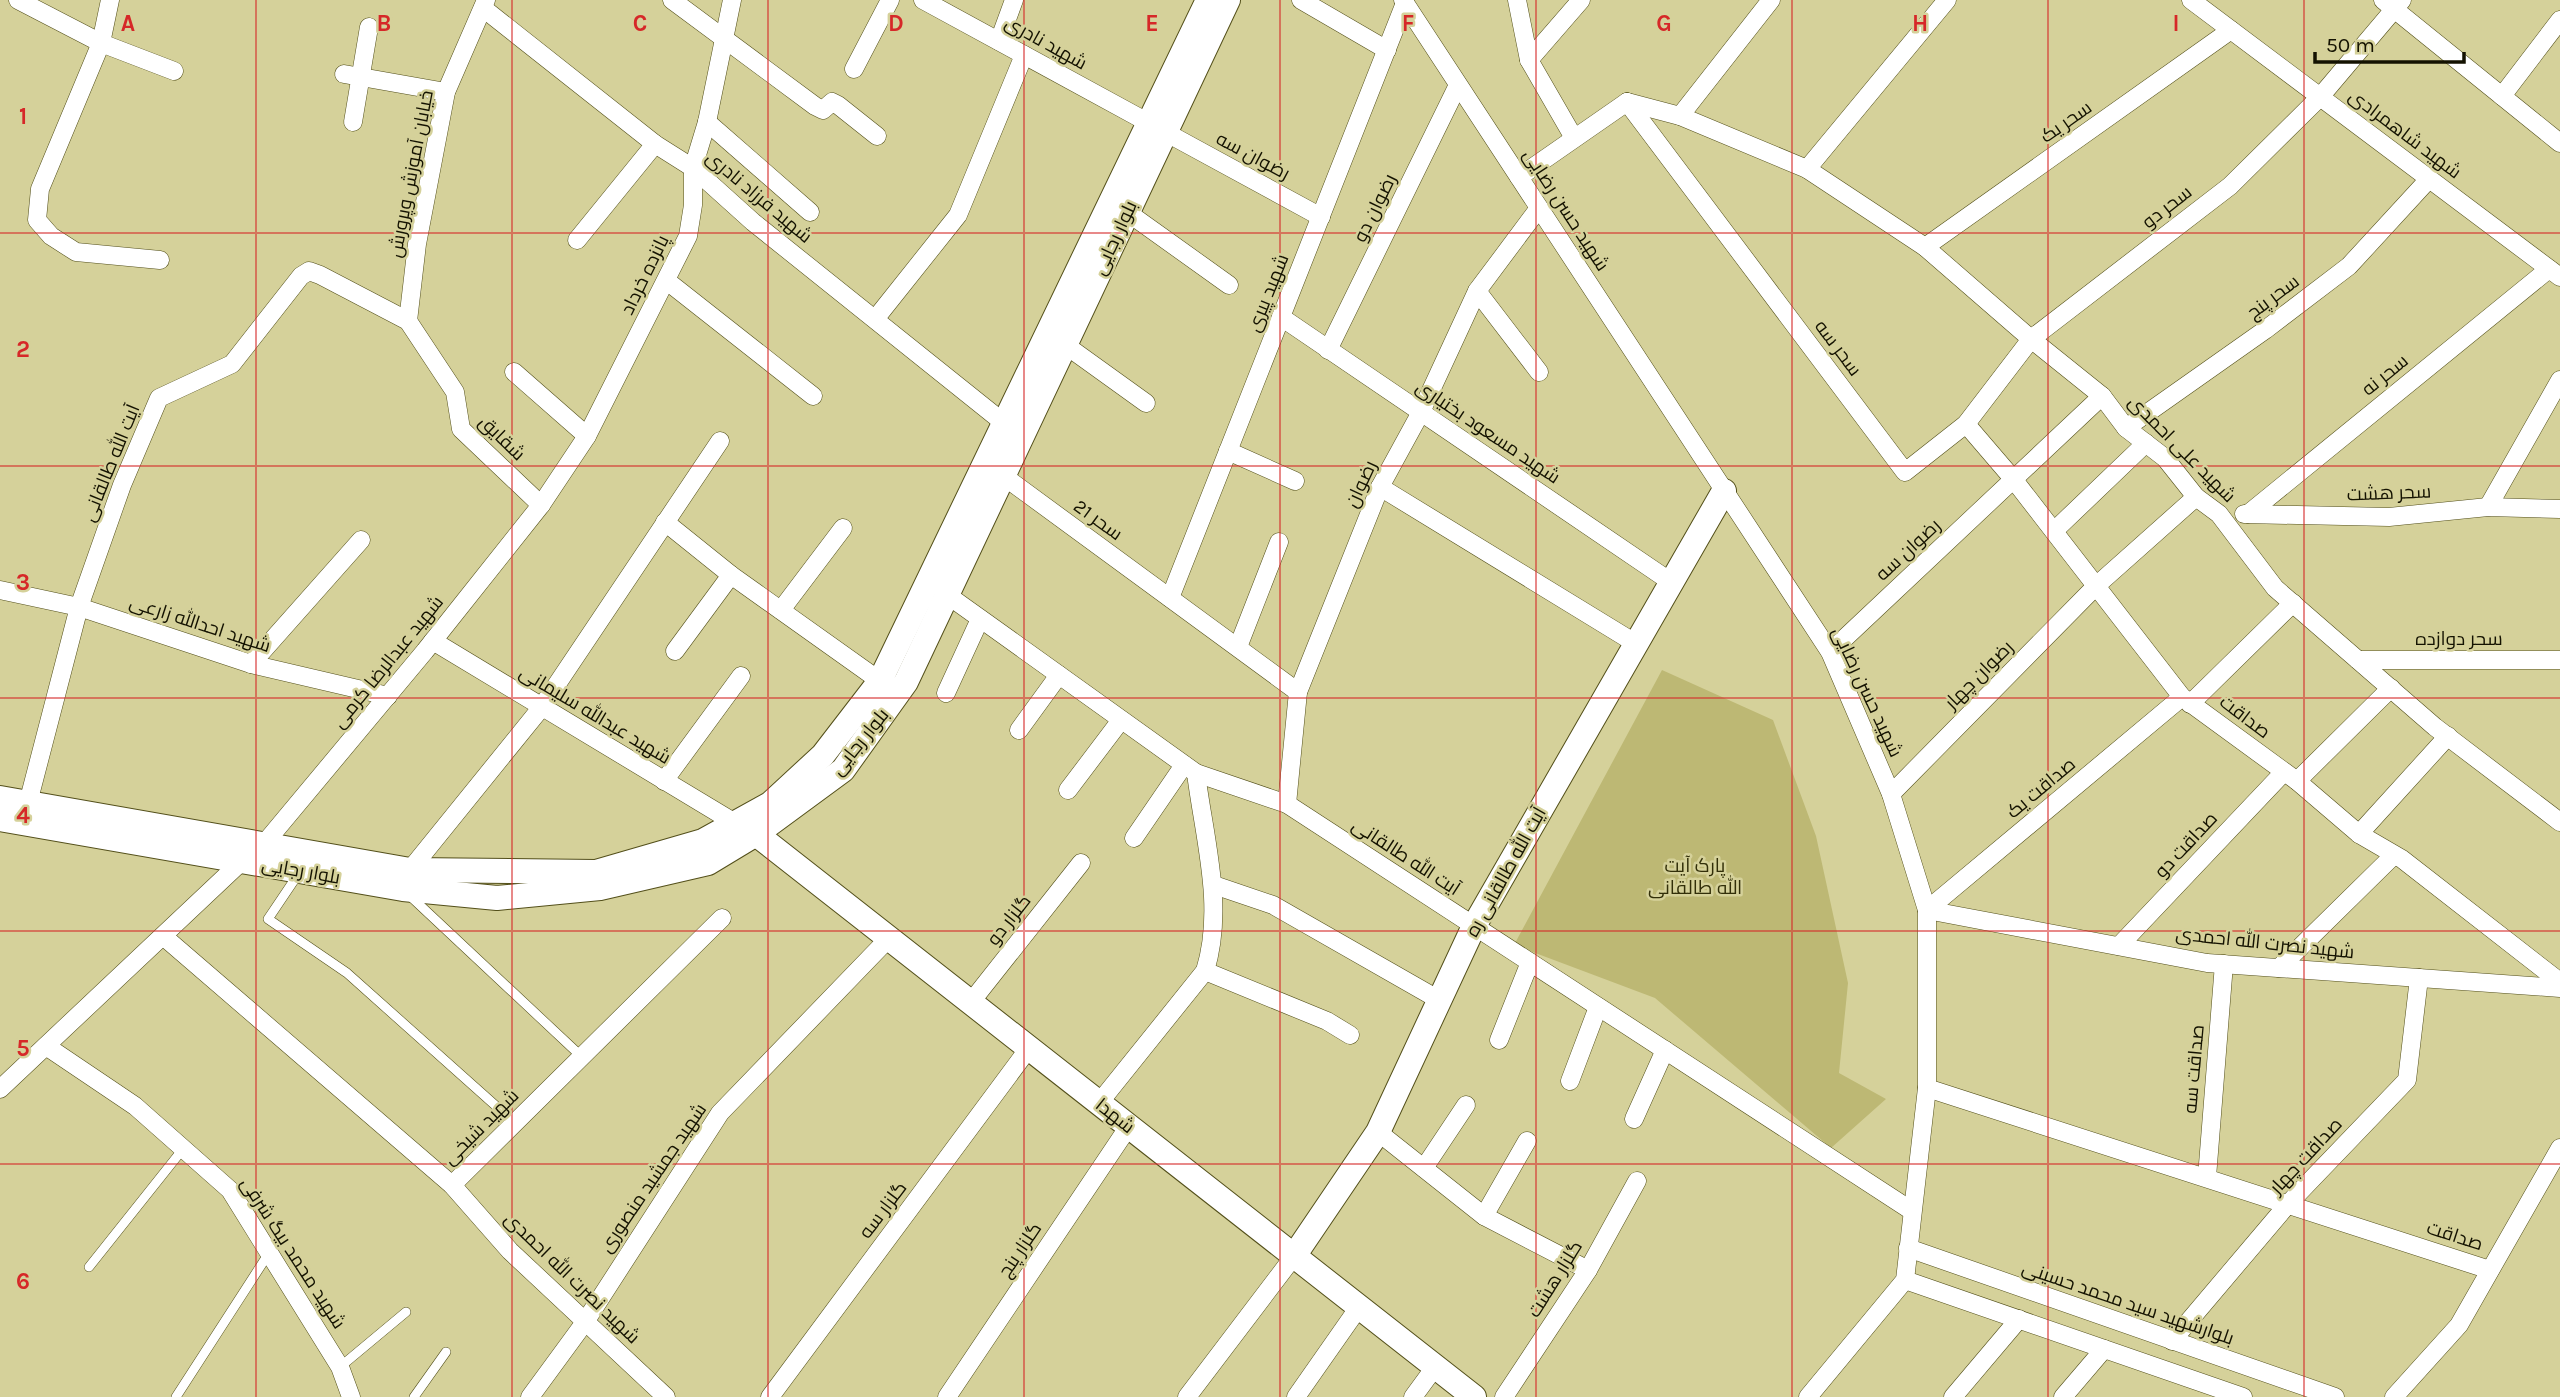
<svg xmlns="http://www.w3.org/2000/svg" width="2560" height="1397" viewBox="0 0 2560 1397" font-family="Karla,Cairo,sans-serif">
<style>
.green{fill:#bdb874}
.lines{fill:none;stroke-linecap:round;stroke-linejoin:round}
.lane-casing{stroke:#534f1a;stroke-width:10}
.street-casing{stroke:#534f1a;stroke-width:19}
.secondary-casing{stroke:#534f1a;stroke-width:26}
.lane{stroke:#fff;stroke-width:9}
.street{stroke:#fff;stroke-width:18}
.secondary{stroke:#fff;stroke-width:24}
.grid{fill:none;stroke:#d62828;stroke-width:2;stroke-opacity:0.55}
.labels{text-anchor:middle;dominant-baseline:central;stroke-width:5;stroke-linejoin:round;paint-order:stroke}
.street-label{font-size:19px;fill:#141201;stroke:#d5d19a}
.park-label{font-size:19px;fill:#322f09;stroke:#d5d19a}
.grid-label{font-size:23px;text-anchor:middle;font-weight:bold;fill:#d62828;stroke:#d5d19a;stroke-width:5;stroke-linejoin:round;paint-order:stroke}
</style>
<rect width="100%" height="100%" fill="#d5d19a"/>
<polygon class="green" points="1662,670 1773,720 1816,836 1848,983 1839,1073 1886,1099 1831,1148 1655,998 1514,945"/>
<g class="lines">
<g class="lane-casing">
<g id="lane">
<polyline points="299,873 268,919 347,973 515,1123"/>
<polyline points="409,895 582,1057"/>
<polyline points="89,1267 183,1149"/>
<polyline points="340,1367 406,1312"/>
<polyline points="176,1397 269,1253"/>
<polyline points="414,1397 446,1352"/>
</g>
</g>
<g class="street-casing">
<g id="street">
<polyline points="18,0 101,43 174,71"/>
<polyline points="110,0 101,43 40,189 37,220 51,236 76,252 160,260"/>
<polyline points="672,0 815,106 823,110 832,102 838,105 877,136"/>
<polyline points="923,0 1149,123"/>
<polyline points="1301,0 1387,50"/>
<polyline points="1403,0 1830,652 1891,794 1927,910 1927,1088 1905,1280 1808,1397"/>
<polyline points="1517,0 1529,60 1574,138"/>
<polyline points="2191,0 2560,277"/>
<polyline points="2383,0 2560,143"/>
<polyline points="483,8 655,144 693,168 753,222 1004,423"/>
<polyline points="999,41 1014,0"/>
<polyline points="1529,60 1581,0"/>
<polyline points="854,69 890,0"/>
<polyline points="344,74 446,92"/>
<polyline points="2502,96 2560,20"/>
<polyline points="1627,102 1680,116 1807,169 1925,247 2031,339 2102,396 2126,428 2165,458 2196,497 2219,514 2275,588 2435,727 2560,822"/>
<polyline points="1627,102 1905,472 1966,424 2031,339 2230,186 2320,97 2402,0"/>
<polyline points="1680,116 1771,0"/>
<polyline points="353,122 369,27"/>
<polyline points="707,122 810,212"/>
<polyline points="1165,132 1321,217"/>
<polyline points="1807,169 1947,0"/>
<polyline points="1519,177 1627,102"/>
<polyline points="1127,212 1229,285"/>
<polyline points="577,240 655,144"/>
<polyline points="1925,247 2231,30"/>
<polyline points="667,281 813,396"/>
<polyline points="1477,291 1539,372"/>
<polyline points="1281,317 1671,582"/>
<polyline points="876,318 958,215 1024,55"/>
<polyline points="408,321 417,244 446,92 486,0"/>
<polyline points="1064,344 1146,403"/>
<polyline points="1328,350 1458,85"/>
<polyline points="514,372 587,436"/>
<polyline points="1966,424 2014,480 2182,697 2297,781 2359,834 2402,859 2560,982"/>
<polyline points="2126,428 2265,330 2349,266 2429,179"/>
<polyline points="1228,451 1295,481"/>
<polyline points="1002,475 1298,692"/>
<polyline points="1380,487 1635,643"/>
<polyline points="2488,507 2560,380"/>
<polyline points="2244,514 2389,517 2488,507 2560,509"/>
<polyline points="2248,514 2549,269"/>
<polyline points="665,522 731,575 880,681"/>
<polyline points="2054,531 2146,443"/>
<polyline points="0,590 79,607 251,664 388,696"/>
<polyline points="946,594 1196,773 1287,804 1912,1211"/>
<polyline points="1170,598 1405,3"/>
<polyline points="781,610 843,528"/>
<polyline points="433,641 735,823"/>
<polyline points="1238,647 1279,542"/>
<polyline points="675,651 731,575"/>
<polyline points="1830,652 2102,396"/>
<polyline points="2358,660 2560,660"/>
<polyline points="251,664 361,540"/>
<polyline points="946,693 980,619"/>
<polyline points="2190,704 2293,603"/>
<polyline points="1019,730 1059,675"/>
<polyline points="664,781 741,676"/>
<polyline points="2297,781 2391,688"/>
<polyline points="1068,790 1121,720"/>
<polyline points="1891,794 2096,586 2196,497"/>
<polyline points="28,803 79,607 122,485 159,398 232,364 301,276 309,271 320,275 408,321 455,392 461,429 541,505"/>
<polyline points="1287,804 1298,692 1380,487 1421,412 1477,291 1539,208"/>
<polyline points="2359,834 2448,736"/>
<polyline points="1134,838 1184,765"/>
<polyline points="264,844 425,651 541,505 587,436 688,236 693,205 693,168 707,122 732,0"/>
<polyline points="410,870 541,708 720,441"/>
<polyline points="1214,885 1273,905 1441,1001"/>
<polyline points="1927,910 2207,963 2560,988"/>
<polyline points="1927,910 2182,697"/>
<polyline points="163,936 452,1185 510,1251 666,1397"/>
<polyline points="2119,946 2284,772"/>
<polyline points="2279,968 2394,855"/>
<polyline points="1205,971 1327,1021 1350,1035"/>
<polyline points="971,1002 1081,863"/>
<polyline points="1499,1040 1530,962"/>
<polyline points="46,1046 135,1106 230,1190 340,1367 351,1397"/>
<polyline points="1570,1081 1598,1007"/>
<polyline points="1927,1088 2490,1270"/>
<polyline points="0,1089 242,861"/>
<path d="M1099 1103 1205 971C1225 907 1204 838 1196 773"/>
<polyline points="1634,1119 1665,1050"/>
<polyline points="1378,1132 1484,1216 1588,1270"/>
<polyline points="1424,1168 1466,1105"/>
<polyline points="2207,1177 2224,964"/>
<polyline points="452,1185 722,918"/>
<polyline points="1484,1216 1527,1141"/>
<polyline points="1908,1248 2335,1397"/>
<polyline points="1905,1280 2243,1397"/>
<polyline points="2172,1341 2288,1204 2407,1080 2419,978"/>
<polyline points="530,1397 585,1322 720,1113 889,938"/>
<polyline points="770,1397 1029,1048"/>
<polyline points="947,1397 1129,1126"/>
<polyline points="1187,1397 1294,1256"/>
<polyline points="1296,1397 1359,1307"/>
<polyline points="1413,1397 1435,1367"/>
<polyline points="1504,1397 1588,1270 1637,1181"/>
<polyline points="1953,1397 2019,1319"/>
<polyline points="2063,1397 2104,1349"/>
<polyline points="2394,1397 2459,1325 2560,1148"/>
</g>
</g>
<g class="secondary-casing">
<g id="secondary">
<polyline points="0,798 410,870 596,872 703,841 770,804 823,755 880,681 1208,0"/>
<polyline points="0,819 403,889 497,898 600,888 708,863 756,834 843,770 906,682 1228,0"/>
<polyline points="756,834 1474,1397"/>
<polyline points="1294,1256 1378,1132 1474,926 1724,491"/>
</g>
</g>
<use href="#lane" class="lane"/>
<use href="#street" class="street"/>
<use href="#secondary" class="secondary"/>
</g>
<path class="grid" d="M256 0V1397M512 0V1397M768 0V1397M1024 0V1397M1280 0V1397M1536 0V1397M1792 0V1397M2048 0V1397M2304 0V1397M0 233H2560M0 466H2560M0 698H2560M0 931H2560M0 1164H2560"/>
<g class="labels">
<g class="street-label">
<text transform="translate(1046 43) rotate(29)">شهید نادری</text>
<text transform="translate(2066 122) rotate(-35)">سحر یک</text>
<text transform="translate(2405 134) rotate(37)">شهید شاهمرادی</text>
<text transform="translate(1253 156) rotate(28)">رضوان سه</text>
<text transform="translate(411 174) rotate(-79)">خیابان آموزش وپرورش</text>
<text transform="translate(759 197) rotate(40)">شهید فرزاد نادری</text>
<text transform="translate(2167 207) rotate(-38)">سحر دو</text>
<text transform="translate(1375 208) rotate(-64)">رضوان دو</text>
<text transform="translate(1566 210) rotate(57)">شهید حسن رضایی</text>
<text transform="translate(1115 238) rotate(-65)">بلوار رجایی</text>
<text transform="translate(645 275) rotate(-64)">پانزده خرداد</text>
<text transform="translate(1268 293) rotate(-68)">شهید پیری</text>
<text transform="translate(2273 297) rotate(-37)">سحر پنج</text>
<text transform="translate(1838 348) rotate(53)">سحر سه</text>
<text transform="translate(2385 375) rotate(-39)">سحر نه</text>
<text transform="translate(1488 432) rotate(34)">شهید مسعود بختیاری</text>
<text transform="translate(502 438) rotate(44)">شقایق</text>
<text transform="translate(2182 449) rotate(45)">شهید علی احمدی</text>
<text transform="translate(111 463) rotate(-68)">آیت الله طالقانی</text>
<text transform="translate(1361 484) rotate(-65)">رضوان</text>
<text transform="translate(2389 493) rotate(-2)">سحر هشت</text>
<text transform="translate(1098 520) rotate(36)">سحر 21</text>
<text transform="translate(1908 550) rotate(-43)">رضوان سه</text>
<text transform="translate(200 624) rotate(18)">شهید احدالله زارعی</text>
<text x="2459" y="639">سحر دوازده</text>
<text transform="translate(388 662) rotate(-51)">شهید عبدالرضا کرمی</text>
<text transform="translate(1979 675) rotate(-45)">رضوان چهار</text>
<text transform="translate(1867 692) rotate(65)">شهید حسن رضایی</text>
<text transform="translate(595 715) rotate(31)">شهید عبدالله سلیمانی</text>
<text transform="translate(2245 717) rotate(37)">صداقت</text>
<text transform="translate(860 742) rotate(-51)">بلوار رجایی</text>
<text transform="translate(2041 788) rotate(-40)">صداقت یک</text>
<text transform="translate(2186 845) rotate(-47)">صداقت دو</text>
<text transform="translate(1406 857) rotate(33)">آیت الله طالقانی</text>
<text transform="translate(301 871) rotate(10)">بلوار رجایی</text>
<text transform="translate(1506 872) rotate(-61)">آیت الله طالقانی ره</text>
<text transform="translate(1009 920) rotate(-52)">گلزار دو</text>
<text transform="translate(2265 943) rotate(6)">شهید نصرت الله احمدی</text>
<text transform="translate(2194 1069) rotate(-85)">صداقت سه</text>
<text transform="translate(1115 1116) rotate(38)">شهدا</text>
<text transform="translate(481 1127) rotate(-45)">شهید شیخی</text>
<text transform="translate(2306 1156) rotate(-47)">صداقت چهار</text>
<text transform="translate(653 1178) rotate(-56)">شهید جمشید منصوری</text>
<text transform="translate(883 1210) rotate(-53)">گلزار سه</text>
<text transform="translate(2455 1236) rotate(18)">صداقت</text>
<text transform="translate(1020 1250) rotate(-56)">گلزار پنج</text>
<text transform="translate(293 1253) rotate(57)">شهید محمد بیگ شرفی</text>
<text transform="translate(572 1278) rotate(44)">شهید نصرت الله احمدی</text>
<text transform="translate(1555 1279) rotate(-58)">گلزار هشت</text>
<text transform="translate(2128 1303) rotate(19)">بلوارشهید سید محمد حسینی</text>
</g>
<g class="park-label">
<text x="1695" y="866">پارک آیت<tspan x="1695" dy="22">الله طالقانی</tspan></text>
</g>
</g>
<g class="grid-label">
<text x="128" y="31">A</text>
<text x="384" y="31">B</text>
<text x="640" y="31">C</text>
<text x="896" y="31">D</text>
<text x="1152" y="31">E</text>
<text x="1408" y="31">F</text>
<text x="1664" y="31">G</text>
<text x="1920" y="31">H</text>
<text x="2176" y="31">I</text>
<text x="23" y="124">1</text>
<text x="23" y="357">2</text>
<text x="23" y="590">3</text>
<text x="23" y="823">4</text>
<text x="23" y="1056">5</text>
<text x="23" y="1289">6</text>
</g>
<path d="M2315 52v10h149v-10" fill="none" stroke="#141201" stroke-width="3.5"/>
<text x="2326" y="52" font-size="21" fill="#141201" stroke="#d5d19a" stroke-width="5" paint-order="stroke">50 m</text>
</svg>
